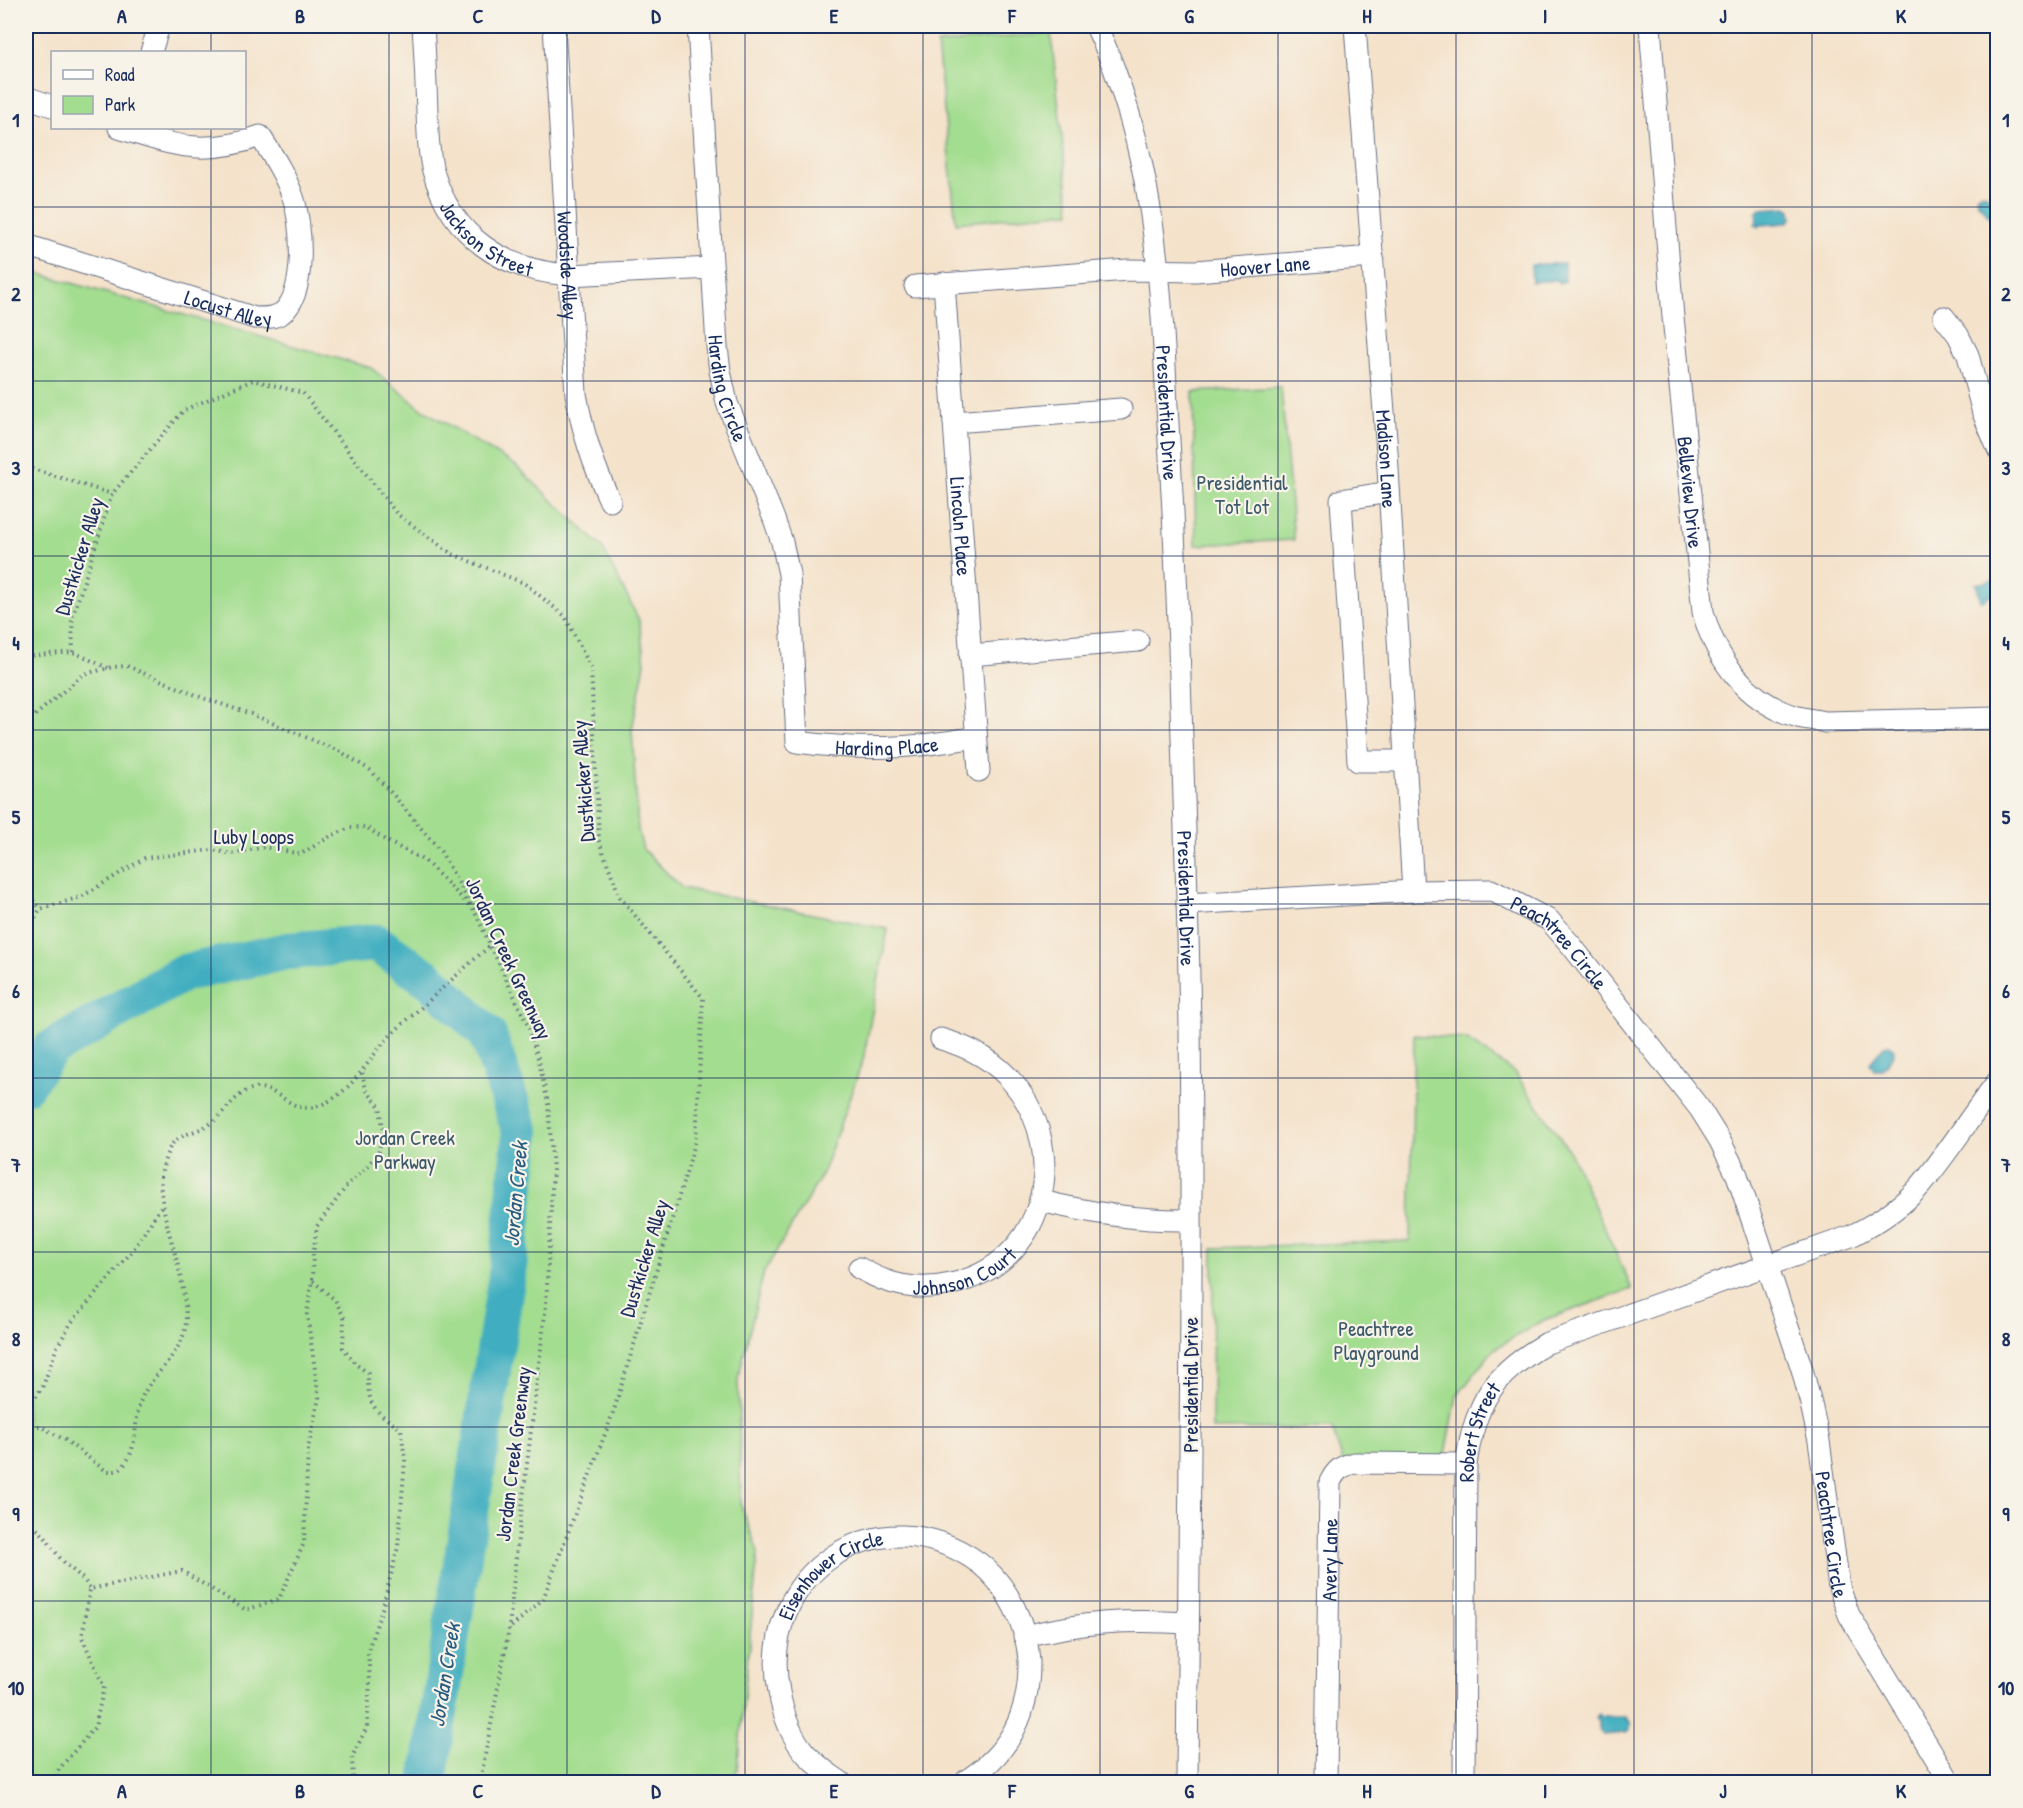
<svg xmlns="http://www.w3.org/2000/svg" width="2023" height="1808" viewBox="0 0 2023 1808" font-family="'Patrick Hand',sans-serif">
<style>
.green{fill:#a3dd8f;stroke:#5f8676;stroke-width:1.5}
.water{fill:#41aec0;stroke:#2e6e8f;stroke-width:1.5}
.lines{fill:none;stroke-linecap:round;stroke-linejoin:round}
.river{stroke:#41aec0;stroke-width:38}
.minor-casing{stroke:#676e84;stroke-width:23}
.path{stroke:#676e84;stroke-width:4;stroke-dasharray:1.5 4.5;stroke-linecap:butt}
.minor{stroke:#fff;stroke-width:21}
.grid{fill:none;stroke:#1b2f5e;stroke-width:1.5;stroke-opacity:0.55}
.labels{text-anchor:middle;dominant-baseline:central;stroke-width:4.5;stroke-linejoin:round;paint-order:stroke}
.street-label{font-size:21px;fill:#1b2f5e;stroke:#f7f3e8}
.park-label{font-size:21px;fill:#3d5a6a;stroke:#f7f3e8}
.water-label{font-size:22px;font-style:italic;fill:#285b80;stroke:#f7f3e8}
.neatline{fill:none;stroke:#1b2f5e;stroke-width:2}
.grid-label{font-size:20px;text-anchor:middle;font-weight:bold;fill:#1b2f5e}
</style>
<rect width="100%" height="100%" fill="#f7f3e8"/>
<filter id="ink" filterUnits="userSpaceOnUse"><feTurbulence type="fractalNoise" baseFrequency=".0167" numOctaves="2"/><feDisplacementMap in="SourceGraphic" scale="12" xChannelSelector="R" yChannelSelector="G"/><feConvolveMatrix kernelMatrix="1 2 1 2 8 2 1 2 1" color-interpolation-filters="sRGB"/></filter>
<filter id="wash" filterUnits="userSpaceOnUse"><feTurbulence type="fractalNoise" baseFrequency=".008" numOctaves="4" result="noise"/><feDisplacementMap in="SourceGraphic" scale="24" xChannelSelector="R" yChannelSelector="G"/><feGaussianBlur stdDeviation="1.35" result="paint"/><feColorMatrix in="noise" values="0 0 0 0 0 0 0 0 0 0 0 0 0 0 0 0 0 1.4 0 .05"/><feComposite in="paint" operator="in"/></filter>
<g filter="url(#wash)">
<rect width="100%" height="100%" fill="#f4e2ca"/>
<g class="green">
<polygon points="1051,33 1070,212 956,223 937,44"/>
<polygon points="26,270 371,368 422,409 515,465 602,547 639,620 645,663 632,730 638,830 643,849 682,888 888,929 863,1060 822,1175 764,1272 738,1379 741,1505 758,1552 737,1770 731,1782 26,1782"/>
<polygon points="1281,387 1294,540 1196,545 1193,392"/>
<polygon points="1414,1035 1466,1039 1515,1073 1570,1152 1632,1289 1544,1320 1494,1349 1457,1396 1444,1464 1344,1465 1332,1428 1212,1429 1213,1248 1410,1241"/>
</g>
<g class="water">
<polygon points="1981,193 1983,195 1985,193 1997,207 1997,216 1992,220 1976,200 1978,198 1976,196"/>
<polygon points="1786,207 1791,210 1792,218 1787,223 1761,225 1759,227 1755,224 1757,221 1756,213 1760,209"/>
<polygon points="1564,263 1565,280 1564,282 1558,283 1558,280 1532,282 1531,265"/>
<polygon points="1997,579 1997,594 1986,597 1986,600 1981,601 1976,584"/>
<polygon points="1889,1045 1894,1049 1894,1054 1882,1070 1874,1070 1870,1063 1884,1046"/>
<polygon points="1599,1714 1602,1717 1626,1717 1630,1722 1630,1730 1626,1733 1603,1735 1598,1729 1598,1720 1595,1718"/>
</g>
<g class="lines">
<polyline class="river" points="26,1085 51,1049 183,973 288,951 376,943 431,981 488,1035 521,1133 508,1268 428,1782"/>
</g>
</g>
<g filter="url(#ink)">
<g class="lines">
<g class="minor-casing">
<g id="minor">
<path id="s1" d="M423 26C425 54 426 83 427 112 428 132 428 153 433 171 452 237 503 270 568 275L712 268"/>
<path id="s2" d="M554 26 576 394C583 434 593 464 610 501"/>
<path id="s3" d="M698 26 717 347 720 371 727 403 774 519 782 542 789 574 797 742C863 751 910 749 976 737"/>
<path id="s4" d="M1096 26C1153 147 1161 275 1167 407 1172 486 1176 566 1179 646 1183 773 1188 900 1190 1028 1193 1279 1189 1531 1187 1782"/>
<path id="s5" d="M1355 26 1387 452 1413 891"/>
<path id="s6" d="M1650 26 1673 317 1703 612C1716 660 1748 703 1798 717 1807 719 1816 720 1825 722L1998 718"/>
<polyline points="151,52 159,26"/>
<polyline points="26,97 52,106"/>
<path id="s7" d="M26 245 255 318C265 318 274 318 282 313 307 294 302 223 293 197 285 174 273 156 260 136 203 157 173 145 119 128"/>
<path id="s8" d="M944 283 979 771"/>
<path id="s9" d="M915 286 1128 270 1195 271 1373 257"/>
<polyline points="1944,317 1958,335 1968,355 1983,413 1998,449"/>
<polyline points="954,422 1121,409"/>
<polyline points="1389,492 1341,500 1358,761 1405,761"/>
<polyline points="970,655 1138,641"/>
<path id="s10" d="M1187 904 1413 891 1491 890 1549 920 1571 945 1700 1109 1720 1141 1737 1175 1802 1369 1811 1404 1819 1441 1839 1587 1849 1615 1950 1782"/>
<path d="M1041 1201C1090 1213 1139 1221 1190 1220"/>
<path id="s11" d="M859 1268C867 1272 875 1277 884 1280 905 1288 929 1289 951 1284 1045 1264 1071 1154 1014 1084 995 1060 969 1047 941 1039"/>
<path d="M1024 1636C1084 1622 1127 1619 1188 1623"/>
<path id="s12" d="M841 1782C828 1774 817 1765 806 1754 791 1737 783 1714 779 1692 756 1573 880 1491 979 1563 1008 1585 1027 1626 1029 1661 1030 1715 1009 1754 964 1782"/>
<path id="s13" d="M1326 1782 1330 1482C1336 1470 1341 1466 1354 1463L1466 1464"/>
<path id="s14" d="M1464 1782 1466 1464C1475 1402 1493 1374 1547 1343L1851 1236C1877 1223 1902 1207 1921 1185 1949 1152 1971 1115 1998 1081"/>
</g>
</g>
<g class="path">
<polyline points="26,467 112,494"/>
<polyline points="73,652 72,619 112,494 184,410 253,380 303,393 397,514 452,554 524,583 565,616 591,668 599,841 620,897 703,998 696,1140 614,1410 543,1599 509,1629"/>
<polyline points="26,656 73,652 108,668"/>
<polyline points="26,723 84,674 113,667 127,666 203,698 251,714 341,752 370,770 395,797 441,852 474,910 528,1026 539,1061 548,1104 553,1169 546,1305 516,1556 509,1629 480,1782"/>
<polyline points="26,891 40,909"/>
<polyline points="26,933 40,909 81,897 145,858 212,850 232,854 264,847 301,854 331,836 350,828 366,827 385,840 425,861 469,905"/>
<path d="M313 1281 335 1300 344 1317 343 1348 357 1365 368 1373C367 1407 375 1411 401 1429L405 1460 398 1547 383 1606 368 1650 370 1682 367 1727 352 1757 353 1782"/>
<polyline points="26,1412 43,1386 57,1347 71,1323 133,1250 163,1204"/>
<path d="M26 1427 40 1426 65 1440 105 1470C114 1473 122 1470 127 1461 139 1441 133 1415 143 1395 157 1369 187 1349 186 1318 185 1288 176 1257 168 1229 164 1209 157 1187 163 1167 165 1159 168 1148 174 1142 185 1132 202 1131 214 1121 226 1111 242 1085 261 1088 284 1092 294 1117 323 1104 352 1091 366 1063 386 1040 397 1028 411 1017 423 1006 445 986 467 965 490 946"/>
<path d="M26 1524C45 1529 50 1548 63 1561 73 1572 83 1576 90 1589"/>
<polyline points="55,1782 59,1769 95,1727 104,1687 82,1637 90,1589 182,1571 246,1610 279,1599 304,1543 308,1449 319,1398 307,1314 312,1280 313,1254 317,1226 348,1184 365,1169 379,1151 383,1130 380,1107 366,1090 362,1072"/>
</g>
<use href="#minor" class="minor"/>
</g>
</g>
<path class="grid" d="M211 26V52M389 26V1782M567 26V1782M745 26V1782M923 26V1782M1100 26V1782M1278 26V1782M1456 26V1782M1634 26V1782M1812 26V1782M211 128V1782M26 207H1998M26 381H1998M26 556H1998M26 730H1998M26 904H1998M26 1078H1998M26 1252H1998M26 1427H1998M26 1601H1998"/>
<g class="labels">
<g class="street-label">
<text stroke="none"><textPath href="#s1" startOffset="236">Jackson Street</textPath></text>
<text stroke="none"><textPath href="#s2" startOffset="240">Woodside Alley</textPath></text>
<text stroke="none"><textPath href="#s9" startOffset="351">Hoover Lane</textPath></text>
<text stroke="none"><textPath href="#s7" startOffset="212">Locust Alley</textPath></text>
<text stroke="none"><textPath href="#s3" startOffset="364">Harding Circle</textPath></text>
<text stroke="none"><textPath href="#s4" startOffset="396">Presidential Drive</textPath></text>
<text stroke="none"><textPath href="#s5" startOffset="434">Madison Lane</textPath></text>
<text stroke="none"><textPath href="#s6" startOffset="468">Belleview Drive</textPath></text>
<text stroke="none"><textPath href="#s8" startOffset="244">Lincoln Place</textPath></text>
<text transform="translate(79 556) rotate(-73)">Dustkicker Alley</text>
<text stroke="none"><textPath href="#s3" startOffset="819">Harding Place</textPath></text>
<text transform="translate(583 781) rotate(-94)">Dustkicker Alley</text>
<text x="254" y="836">Luby Loops</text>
<text stroke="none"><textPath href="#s4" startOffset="882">Presidential Drive</textPath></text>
<text stroke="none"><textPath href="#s10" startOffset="392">Peachtree Circle</textPath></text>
<text transform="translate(509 958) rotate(65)">Jordan Creek Greenway</text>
<text transform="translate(644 1258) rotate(-73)">Dustkicker Alley</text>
<text stroke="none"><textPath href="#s11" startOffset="112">Johnson Court</textPath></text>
<text transform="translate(1190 1385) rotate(-90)">Presidential Drive</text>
<text stroke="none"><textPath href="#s14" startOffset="352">Robert Street</textPath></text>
<text transform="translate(513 1454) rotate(-83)">Jordan Creek Greenway</text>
<text stroke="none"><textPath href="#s10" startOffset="1060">Peachtree Circle</textPath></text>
<text stroke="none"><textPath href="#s13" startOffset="222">Avery Lane</textPath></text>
<text stroke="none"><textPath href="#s12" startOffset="255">Eisenhower Circle</textPath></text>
</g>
<g class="park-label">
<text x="1242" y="482">Presidential<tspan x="1242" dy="24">Tot Lot</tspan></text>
<text x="405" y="1137">Jordan Creek<tspan x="405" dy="24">Parkway</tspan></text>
<text x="1376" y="1328">Peachtree<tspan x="1376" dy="24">Playground</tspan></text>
</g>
<g class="water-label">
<text transform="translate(515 1194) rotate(-85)">Jordan Creek</text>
<text transform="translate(444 1675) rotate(-81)">Jordan Creek</text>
</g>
</g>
<rect width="2023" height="1808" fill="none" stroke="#f7f3e8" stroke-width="66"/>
<rect x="51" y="51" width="195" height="78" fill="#f7f3e8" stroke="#9fa5b1" stroke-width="1.5"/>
<rect x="63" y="70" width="30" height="9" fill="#ffffff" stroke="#9fa5b1" stroke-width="1.5"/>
<text x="105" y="81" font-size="18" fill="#1b2f5e">Road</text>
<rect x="63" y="96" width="30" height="18" fill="#a3dd8f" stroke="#9fa5b1" stroke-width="1.5"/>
<text x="105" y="111" font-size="18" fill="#1b2f5e">Park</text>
<rect x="33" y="33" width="1957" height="1742" class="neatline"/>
<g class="grid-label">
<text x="122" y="23">A</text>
<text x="300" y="23">B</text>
<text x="478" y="23">C</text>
<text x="656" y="23">D</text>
<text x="834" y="23">E</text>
<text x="1012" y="23">F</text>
<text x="1189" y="23">G</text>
<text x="1367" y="23">H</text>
<text x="1545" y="23">I</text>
<text x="1723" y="23">J</text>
<text x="1901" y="23">K</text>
<text x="16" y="127">1</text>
<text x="2006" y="127">1</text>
<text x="16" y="301">2</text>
<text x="2006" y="301">2</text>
<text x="16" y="475">3</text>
<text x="2006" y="475">3</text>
<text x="16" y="650">4</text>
<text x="2006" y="650">4</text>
<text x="16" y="824">5</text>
<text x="2006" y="824">5</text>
<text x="16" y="998">6</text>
<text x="2006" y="998">6</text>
<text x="16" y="1172">7</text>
<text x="2006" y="1172">7</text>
<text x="16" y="1346">8</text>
<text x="2006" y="1346">8</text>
<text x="16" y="1521">9</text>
<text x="2006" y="1521">9</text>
<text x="16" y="1695">10</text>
<text x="2006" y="1695">10</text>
<text x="122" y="1798">A</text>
<text x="300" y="1798">B</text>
<text x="478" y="1798">C</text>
<text x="656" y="1798">D</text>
<text x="834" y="1798">E</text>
<text x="1012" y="1798">F</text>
<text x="1189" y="1798">G</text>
<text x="1367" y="1798">H</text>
<text x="1545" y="1798">I</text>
<text x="1723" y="1798">J</text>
<text x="1901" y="1798">K</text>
</g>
</svg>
